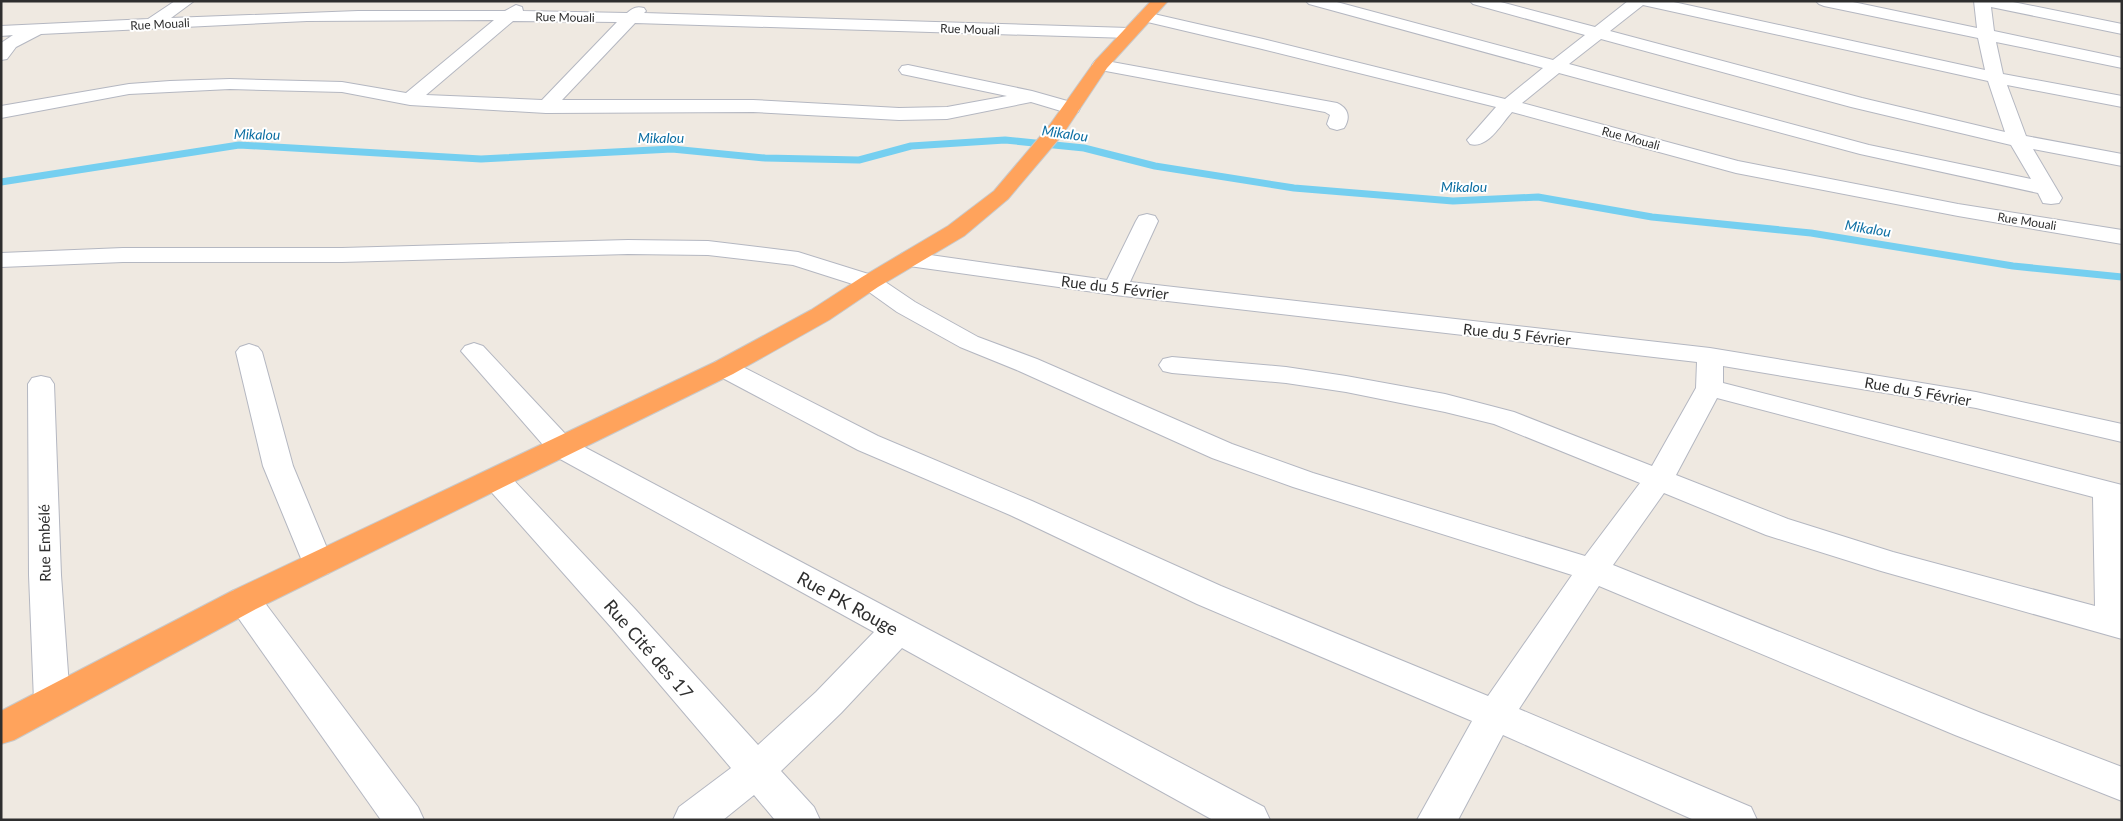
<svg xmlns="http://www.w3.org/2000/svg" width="2123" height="821" viewBox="0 0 2123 821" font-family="Lato,sans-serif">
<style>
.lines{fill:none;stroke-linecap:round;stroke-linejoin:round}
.stream-far1{stroke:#75cff0;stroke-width:5.5}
.stream{stroke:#75cff0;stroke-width:7}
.street-casing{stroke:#b4b7c1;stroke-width:2}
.highway-casing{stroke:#c9c9c9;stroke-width:2}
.street{fill:#fff;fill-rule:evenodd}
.highway{fill:#ffa35c;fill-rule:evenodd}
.labels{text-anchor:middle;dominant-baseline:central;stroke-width:4;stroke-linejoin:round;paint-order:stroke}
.far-street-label{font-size:12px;fill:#2e2e2e;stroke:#fff}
.far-water-label{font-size:14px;font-style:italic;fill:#0d6fa3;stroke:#fff}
.street-label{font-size:15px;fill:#2e2e2e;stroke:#fff}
.near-street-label{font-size:18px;fill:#2e2e2e;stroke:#fff}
</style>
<rect width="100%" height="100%" fill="#efe9e1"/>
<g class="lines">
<polyline class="stream-far1" points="1000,140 1008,140"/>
<polyline class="stream" points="1,182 239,145 481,159 672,149 765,158 859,160 911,146 1005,140 1084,148 1155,166 1294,188 1453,201 1538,197 1652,217 1811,233 2013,266 2122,277"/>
<g class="street-casing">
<g id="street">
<path d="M175 1H194L171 18 358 11H505L516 5 522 7 523 11 627 13C633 8 636 6 644 8L646 11 644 13 1129 28 1135 30 1137 33 1135 36 1129 38 635 23 562 100H753L899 108 947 107 1007 96 902 74 899 70 902 66 908 65 1032 91 1078 104 1080 108 1078 112 1071 114 1031 102 947 119 899 120 753 112 546 113 410 105 342 92 230 89 129 94 1 118V106L129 84 170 81 230 79 342 82 406 93 494 20 307 21 41 34 16 47 7 59 1 60V43L13 35 1 36V26L148 19ZM513 21 617 22 542 100 426 95Z"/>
<path d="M1306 1H1333L1553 60 1585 35 1473 4 1470 1H1497L1595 27 1628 1H1669L1985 70 1978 38 1824 6 1819 4 1816 1H1848L1977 28 1974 1H2008L2122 24V34L1991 7 1994 31 2122 58V68L1996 42 2003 74 2122 96V107L2007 85 2026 136 2122 154V166L2033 149 2062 198 2059 203 2051 204 2043 203 2038 193 1860 154 1559 73 1522 103 1738 161 1958 204 2122 230V244L1958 216 1736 173 1512 112C1501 124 1488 149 1470 144L1467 140 1496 107 1262 49 1139 20 1137 17 1139 14 1145 12 1263 39 1505 99 1543 68 1309 4ZM1643 5 1988 81 2005 132 1862 98 1610 31ZM1601 39 1851 107 2011 145 2031 179 1869 145 1569 64Z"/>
<path d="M1101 60 1337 103C1348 108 1351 117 1344 128L1337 130 1330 128 1327 124 1330 115 1325 112 1095 69 1092 65 1095 61Z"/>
<path d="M1147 214 1155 216 1158 221 1130 282 1710 348 1976 392 2122 424V442L1976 408 1723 366V383L2122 485V639L1881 571 1766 535 1664 493 1613 565 1981 713 2122 767V801L1955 735 1599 586 1519 709 1751 807 1757 820H1694L1503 735 1458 820H1417L1472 721 1197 604 1010 515 858 450 715 374 711 368 715 362 724 360 733 362 878 436 1032 501 1221 586 1488 696 1572 575 1293 487 1212 458 1019 371 960 347 897 312 862 287 793 265 708 255 628 254 342 262H123L1 267V253L123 248H342L628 240 708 241 798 252 878 277 915 302 978 337 1037 359 1232 444 1313 473 1585 556 1640 483 1494 424 1445 412 1346 392 1286 383 1172 373 1163 371 1159 365 1163 359 1172 357 1286 367 1346 376 1445 394 1514 412 1652 466 1696 388 1697 362 1115 295 909 266 901 264 897 259 901 254 909 252 1107 280 1136 221 1139 216ZM1717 398 2093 497 2095 606 1893 552 1788 519 1676 475Z"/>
<polygon points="474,343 483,346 571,440 1264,807 1270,820 1213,820 902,648 841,713 781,771 814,807 820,820 775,820 754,795 723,820 673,820 679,807 731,768 611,627 486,486 481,479 486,472 496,469 506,472 635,609 758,745 816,692 874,632 551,454 461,351 465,346"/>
<polygon points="249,344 258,347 262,352 293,466 334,565 329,573 318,577 307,573 263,466 236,352 240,347"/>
<polygon points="41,376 50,378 54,384 61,575 70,701 65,711 52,716 39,711 34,701 29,575 28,384 32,378"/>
<polygon points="244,588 256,591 418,807 424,820 381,820 232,609 227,600 232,591"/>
</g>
</g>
<g class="highway-casing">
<polygon id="highway" points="1151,1 1168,1 1107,68 1063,134 1008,199 964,236 878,287 829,320 733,374 256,609 14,740 1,744 1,711 232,591 715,362 811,310 862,277 948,226 994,191 1049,126 1095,61"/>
</g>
<use href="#street" class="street"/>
<use href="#highway" class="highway"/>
</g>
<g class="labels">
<g class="far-street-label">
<text transform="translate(565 17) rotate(1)">Rue Mouali</text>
<text transform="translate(160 24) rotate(-3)">Rue Mouali</text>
<text transform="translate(970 29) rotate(2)">Rue Mouali</text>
<text transform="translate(1631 138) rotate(15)">Rue Mouali</text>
<text transform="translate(2027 221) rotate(9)">Rue Mouali</text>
</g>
<g class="far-water-label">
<text transform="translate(1065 133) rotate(8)">Mikalou</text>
<text transform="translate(257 134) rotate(1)">Mikalou</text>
<text x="661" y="137">Mikalou</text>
<text x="1464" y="186">Mikalou</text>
<text transform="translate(1868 228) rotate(9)">Mikalou</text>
</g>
<g class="street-label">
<text transform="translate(1115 287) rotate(7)">Rue du 5 Février</text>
<text transform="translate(1517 334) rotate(6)">Rue du 5 Février</text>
<text transform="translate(1918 391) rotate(10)">Rue du 5 Février</text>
<text transform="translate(44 543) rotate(-91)">Rue Embélé</text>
</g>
<g class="near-street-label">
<text transform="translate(848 603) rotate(29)">Rue PK Rouge</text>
<text transform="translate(649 649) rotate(49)">Rue Cité des 17</text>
</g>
</g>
<rect width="2123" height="821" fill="none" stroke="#2e2e2e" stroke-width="5"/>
</svg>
